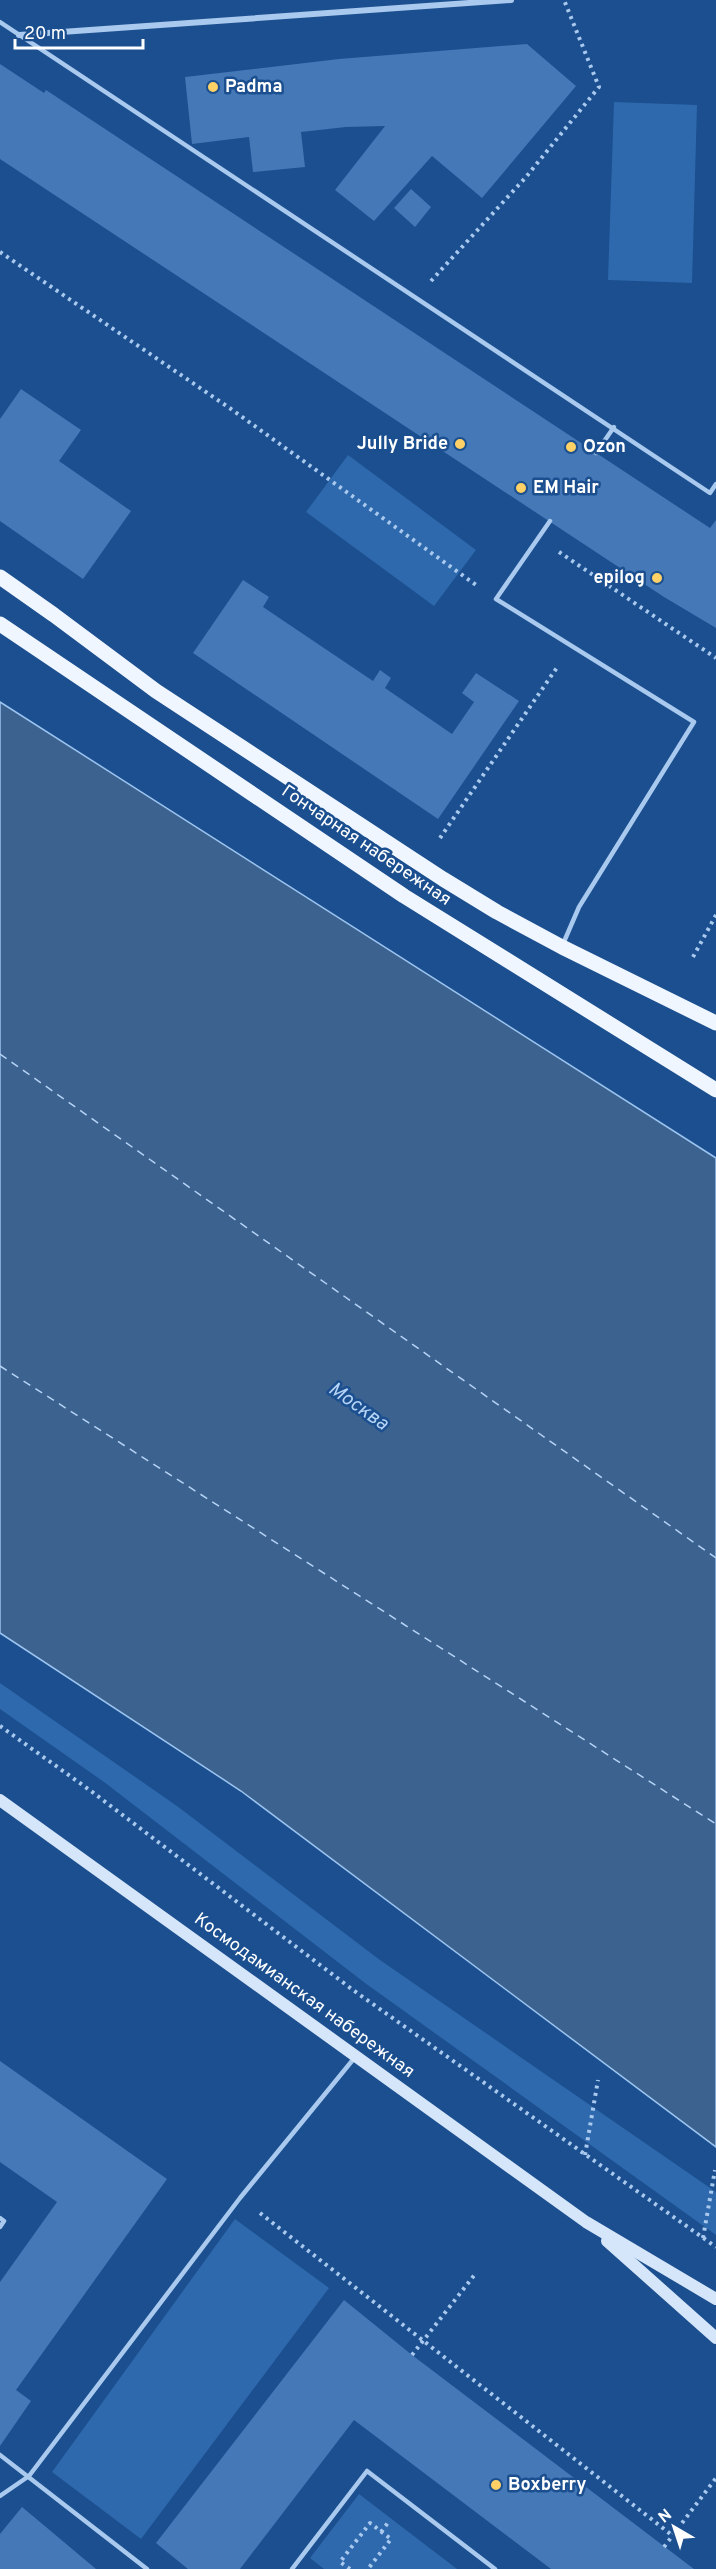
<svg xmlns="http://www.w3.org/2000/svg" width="716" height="2569" viewBox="0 0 716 2569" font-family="Overpass,sans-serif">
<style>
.green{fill:#2e69ad}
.water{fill:#3c6290;stroke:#9cc4f0;stroke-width:1.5}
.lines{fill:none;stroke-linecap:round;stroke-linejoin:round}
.ferry{stroke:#b5d3f5;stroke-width:1.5;stroke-dasharray:8 6;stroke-linecap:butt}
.building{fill:#4478b7}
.path{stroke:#a9c9ee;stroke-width:4;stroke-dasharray:3 4.5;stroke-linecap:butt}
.service{stroke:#a9c9ee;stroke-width:4.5}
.minor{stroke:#a9c9ee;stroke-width:6}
.secondary{stroke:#d6e6fa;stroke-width:12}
.primary{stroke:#f0f6ff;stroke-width:15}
.poi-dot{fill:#ffd166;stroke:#1b4f8f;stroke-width:2}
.labels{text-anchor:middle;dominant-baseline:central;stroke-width:5;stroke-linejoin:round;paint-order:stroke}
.poi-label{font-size:18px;font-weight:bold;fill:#fff;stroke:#1b4f8f;text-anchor:start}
.street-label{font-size:18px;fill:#fff;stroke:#1b4f8f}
.water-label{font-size:20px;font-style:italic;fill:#b5d3f5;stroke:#1b4f8f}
</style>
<rect width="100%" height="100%" fill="#1b4f8f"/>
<g class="green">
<polygon points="614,102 697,105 692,283 608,280"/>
<polygon points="348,455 476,550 434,606 306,512"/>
<polygon points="0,1683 177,1806 380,1960 716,2192 716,2235 365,1983 104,1782 0,1709"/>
<polygon points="235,2219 329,2288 141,2539 52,2472"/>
<polygon points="359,2494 457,2569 324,2569 310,2558"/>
</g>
<polygon class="water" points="0,702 716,1158 716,2147 241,1791 0,1633"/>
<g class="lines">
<g class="ferry">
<polyline points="0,1054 716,1558"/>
<polyline points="0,1366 716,1824"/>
</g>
</g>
<g class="building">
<polygon points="527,44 576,86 482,198 432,156 374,221 335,190 385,126 346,127 301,132 305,167 253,172 249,137 192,144 185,77 339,59"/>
<polygon points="0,64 44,93 46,90 710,528 716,520 716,628 664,597 0,159"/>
<polygon points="411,189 431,207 415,227 394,208"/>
<polygon points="21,389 81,430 59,461 131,511 83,579 0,521 0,419"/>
<polygon points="243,580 269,597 263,607 373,681 380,670 391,678 385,688 452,734 474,702 462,693 476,673 519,701 438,819 193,653"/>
<polygon points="0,2061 167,2179 16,2390 31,2401 0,2446 0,2282 57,2202 0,2162"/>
<polygon points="344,2300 412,2355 694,2569 551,2569 354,2420 240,2569 188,2569 156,2543"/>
<polygon points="22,2507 46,2527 96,2569 0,2569 0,2534"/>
</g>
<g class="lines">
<g class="path">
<polyline points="0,252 231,409 476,585"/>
<polyline points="431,281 526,177 599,87 564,0"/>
<polyline points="559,552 716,658"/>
<polyline points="440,838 558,666"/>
<polyline points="693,957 716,915"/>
<polyline points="0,1726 91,1791 353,1990 716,2247"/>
<polyline points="585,2155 598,2080"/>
<polyline points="260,2213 673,2536"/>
<polyline points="703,2238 715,2170"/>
<polyline points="412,2355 476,2273"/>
<polyline points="381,2532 390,2520"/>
<polyline points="664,2547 716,2478"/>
<polyline points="350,2569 340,2562 370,2523 391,2539 368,2569"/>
</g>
<g class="service">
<polyline points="0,22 710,493 716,484"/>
<polyline points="596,453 614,427"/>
<polyline points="550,521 496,599 694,722 579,907 563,944"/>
<polyline points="0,2218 4,2221 0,2227"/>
<polyline points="0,2455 147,2569"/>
<polyline points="0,2496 29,2476 240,2198 356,2056"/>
<polyline points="292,2569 367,2471 495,2569"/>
</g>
<polyline class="minor" points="19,35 511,0"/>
<g class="secondary">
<polyline points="0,1800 586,2222 716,2299"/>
<polyline points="607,2241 716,2338"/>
</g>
<g class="primary">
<polyline points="0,577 54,615 156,691 443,879 497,912 562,947 716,1023"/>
<polyline points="0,624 404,896 716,1090"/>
</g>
</g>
<g class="poi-dot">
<circle cx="213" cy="87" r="6"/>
<circle cx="460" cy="444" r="6"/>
<circle cx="571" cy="447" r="6"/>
<circle cx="521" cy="488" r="6"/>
<circle cx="657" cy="578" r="6"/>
<circle cx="496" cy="2485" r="6"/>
</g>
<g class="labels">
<g class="poi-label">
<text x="225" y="87">Padma</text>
<text x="448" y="444" text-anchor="end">Jully Bride</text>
<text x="583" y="447">Ozon</text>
<text x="533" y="488">EM Hair</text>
<text x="645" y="578" text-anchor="end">epilog</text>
<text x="508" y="2485">Boxberry</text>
</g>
<g class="street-label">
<text transform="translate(366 846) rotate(34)">Гончарная набережная</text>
<text transform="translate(304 1996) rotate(36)">Космодамианская набережная</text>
</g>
<g class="water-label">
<text transform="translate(358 1407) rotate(35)">Москва</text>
</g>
</g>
<g transform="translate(674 2527) rotate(321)" stroke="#1b4f8f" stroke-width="4.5" paint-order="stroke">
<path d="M0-4.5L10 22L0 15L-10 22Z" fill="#ffffff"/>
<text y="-9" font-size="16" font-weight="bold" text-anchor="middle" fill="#ffffff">N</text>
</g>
<path d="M15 39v9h128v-9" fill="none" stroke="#ffffff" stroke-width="3"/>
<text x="24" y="39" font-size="18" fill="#ffffff" stroke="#1b4f8f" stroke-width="4.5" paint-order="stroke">20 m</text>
</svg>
